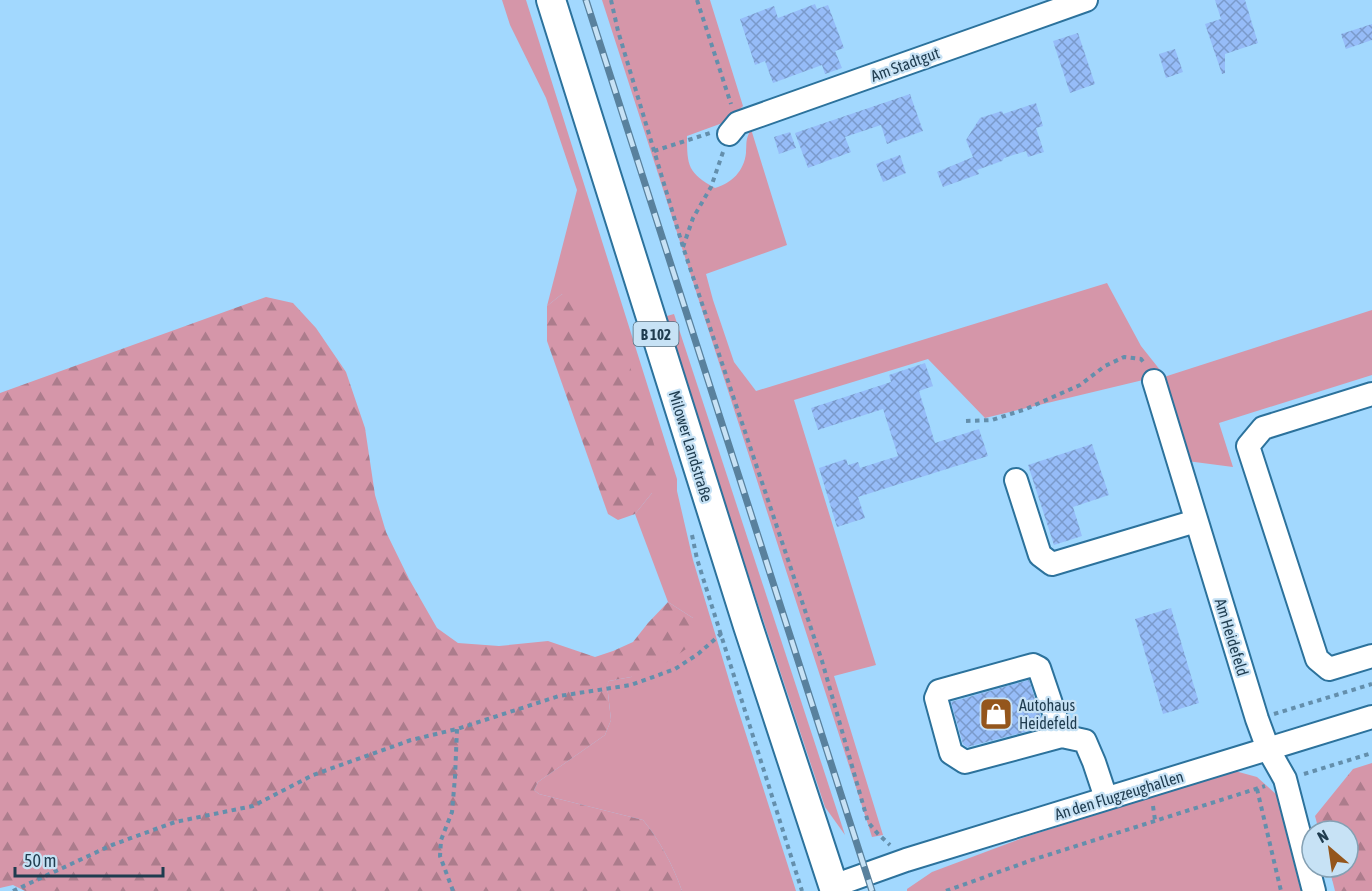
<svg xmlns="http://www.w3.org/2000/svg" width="1372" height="891" viewBox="0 0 1372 891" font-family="'Asap Condensed',sans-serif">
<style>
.grass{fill:#d596a9}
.forest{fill:url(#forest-firs)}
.building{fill:url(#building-cross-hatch)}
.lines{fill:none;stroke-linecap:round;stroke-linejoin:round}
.minor-casing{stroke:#2c729c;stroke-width:26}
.major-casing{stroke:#2c729c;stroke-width:32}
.path{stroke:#648fac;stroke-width:4;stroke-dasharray:4.5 4.5;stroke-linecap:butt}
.minor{stroke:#fff;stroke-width:22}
.major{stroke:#fff;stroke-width:28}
.rail-casing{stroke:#59819d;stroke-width:7}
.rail{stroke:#c7e2f5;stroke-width:4.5;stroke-dasharray:14;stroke-linecap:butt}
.labels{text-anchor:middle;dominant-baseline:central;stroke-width:4.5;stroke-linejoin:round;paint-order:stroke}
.shield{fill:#c7e2f5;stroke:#516e81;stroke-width:1.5}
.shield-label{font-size:15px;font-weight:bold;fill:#1f3c4f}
.street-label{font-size:16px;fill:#1f3c4f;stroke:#c7e2f5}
.poi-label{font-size:16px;fill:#1f3c4f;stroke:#c7e2f5;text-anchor:start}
</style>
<defs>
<pattern id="forest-firs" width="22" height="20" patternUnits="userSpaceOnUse" patternTransform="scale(1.5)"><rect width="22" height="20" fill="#d596a9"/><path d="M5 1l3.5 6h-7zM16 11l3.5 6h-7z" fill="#ac7c8c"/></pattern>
<pattern id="building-cross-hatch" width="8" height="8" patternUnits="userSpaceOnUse" patternTransform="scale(1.5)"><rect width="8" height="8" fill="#96bcf8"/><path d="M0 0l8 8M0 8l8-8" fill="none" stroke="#7a9acb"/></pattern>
</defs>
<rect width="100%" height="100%" fill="#a2d8fe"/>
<g class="grass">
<path d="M502 0H526L677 479V491L693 560 735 700 796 891H682C674 867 659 839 643 820L539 794 534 790 538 782 605 735 611 720 607 684 609 681 631 677 693 618 668 602 635 514 652 493 562 294 547 306 577 190 546 98 510 25Z"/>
<path d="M602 0H710L743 106 728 121 687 136C687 166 688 173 715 188 732 183 744 171 746 153 747 142 745 141 751 129L787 245 706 274 713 300 734 362 756 391 1107 283 1141 346 1164 375 985 418 928 359 794 400 876 665 834 676 883 835 872 837Z"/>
<polygon points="1372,310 1372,375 1219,423 1233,467 1187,461 1164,377"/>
<polygon points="674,314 845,835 825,807 663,317"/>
<polygon points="1235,771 1257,777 1276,794 1301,891 907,891 907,889 932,872 1025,837"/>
</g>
<g class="forest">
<polygon points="562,294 570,297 623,344 661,467 658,480 652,493 635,514 618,520 608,514 547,341 547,306"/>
<path d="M266 297 293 303 316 328 346 372 365 428 375 495 386 532 409 579 437 628 458 643 499 646 548 641 595 657 613 651 633 642 648 623 668 602 693 618 696 633 689 647 663 665 631 677 609 681 607 685 611 720 605 735 538 782 534 790 539 794 643 820C659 839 674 867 682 891H25L13 885 0 888V393Z"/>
<polygon points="1372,763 1372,891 1335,891 1329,867 1348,867 1348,831 1319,831 1315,816 1353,769"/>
</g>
<g class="building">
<polygon points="1215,0 1245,0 1258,43 1225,54 1225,73 1222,74 1205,24 1221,19"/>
<polygon points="815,4 817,9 828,5 844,48 835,51 842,68 825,74 822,65 773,83 765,61 755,65 740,19 774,6 778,18"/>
<polygon points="1372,24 1372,40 1346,49 1341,34"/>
<polygon points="1078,33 1095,84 1070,93 1053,41"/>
<polygon points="1175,49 1183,72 1166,78 1159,54"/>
<polygon points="910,94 923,131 887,144 881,125 845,137 851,152 808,168 795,133"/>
<polygon points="1036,103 1043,126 1036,128 1044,152 1028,157 1026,151 1004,158 1002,161 977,170 979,174 943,187 937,172 973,157 966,140 980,118 1002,111 1003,114"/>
<polygon points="790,132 796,148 779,154 774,137"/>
<polygon points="900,155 906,173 883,182 876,164"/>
<polygon points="925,363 933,386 919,391 935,443 979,429 988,456 858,497 865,518 837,527 819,468 846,459 848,465 858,462 860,468 898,456 883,409 818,430 811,408 891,382 889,375"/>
<polygon points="1092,444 1109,495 1073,507 1082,536 1054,545 1028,465"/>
<polygon points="1171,608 1199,703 1163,714 1135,619"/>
<polygon points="1029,680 1044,727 967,747 963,744 951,702"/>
</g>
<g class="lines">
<g class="minor-casing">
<g id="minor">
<polyline points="729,134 738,123 1086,0"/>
<polyline points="1154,381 1257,719 1268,749 1285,779 1314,891"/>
<polyline points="1372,394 1263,428 1248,446 1317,659 1329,669 1372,656"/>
<polyline points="1016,480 1040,555 1052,564 1196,521"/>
<polyline points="1062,736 1039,668 1033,665 939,691 936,698 951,753 965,762 1062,736 1085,741 1094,762 1106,798"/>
<polyline points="833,886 906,860 1372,717"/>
</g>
</g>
<g class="major-casing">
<polyline id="major" points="551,0 748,626 835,891"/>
</g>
<g class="path">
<polyline points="611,0 618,31 683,247 822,661 868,822 878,834 890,845"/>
<polyline points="697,0 731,104"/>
<polyline points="654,151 710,133"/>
<polyline points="683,247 693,218 711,187 723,152"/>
<polyline points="966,421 992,420 1026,409 1080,385 1105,366 1124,357 1141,359 1145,364"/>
<polyline points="692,535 697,559 802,891"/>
<polyline points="1274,714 1372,684"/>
<polyline points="1304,774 1372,753"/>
<polyline points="1257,789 1281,891"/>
<polyline points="1153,806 1155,820"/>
<polyline points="13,891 112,845 175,822 253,806 313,775 411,740 457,729 559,696 631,685 675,669 698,654 722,633"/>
<polyline points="453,891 440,856 441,840 452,812 455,777 457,729"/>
<polyline points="946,891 1032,860 1265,786"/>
</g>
<use href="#minor" class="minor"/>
<use href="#major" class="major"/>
<g class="rail-casing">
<polyline id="rail" points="586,0 872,891"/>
</g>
<use href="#rail" class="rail"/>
</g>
<defs>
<g id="shop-square" transform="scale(1.725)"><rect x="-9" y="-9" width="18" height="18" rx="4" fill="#94561c" stroke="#c7e2f5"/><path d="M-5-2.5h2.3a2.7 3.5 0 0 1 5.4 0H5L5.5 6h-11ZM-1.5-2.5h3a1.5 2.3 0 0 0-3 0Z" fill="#fff"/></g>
</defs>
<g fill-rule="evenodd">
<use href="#shop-square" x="996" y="714"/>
</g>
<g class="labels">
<rect class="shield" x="633.5" y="322" width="45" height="24" rx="4.5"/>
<g class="shield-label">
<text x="656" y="334">B 102</text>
</g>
<g class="street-label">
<text transform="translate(905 64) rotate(-20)">Am Stadtgut</text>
<text transform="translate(691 446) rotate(73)">Milower Landstraße</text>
<text transform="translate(1232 637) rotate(73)">Am Heidefeld</text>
<text transform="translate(1119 795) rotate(-17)">An den Flugzeughallen</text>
</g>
<g class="poi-label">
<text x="1019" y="705">Autohaus<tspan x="1019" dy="18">Heidefeld</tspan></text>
</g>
</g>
<g transform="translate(1330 849) rotate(331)"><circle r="28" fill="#c7e2f5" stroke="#84a0b3" stroke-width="1.5"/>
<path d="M0-4.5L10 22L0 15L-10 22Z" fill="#94561c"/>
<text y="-9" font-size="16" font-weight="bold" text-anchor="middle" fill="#1f3c4f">N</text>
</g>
<path d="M15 867v9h148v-9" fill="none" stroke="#1f3c4f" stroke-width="3"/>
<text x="24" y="867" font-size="18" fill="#1f3c4f" stroke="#c7e2f5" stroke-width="4.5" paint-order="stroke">50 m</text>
</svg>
